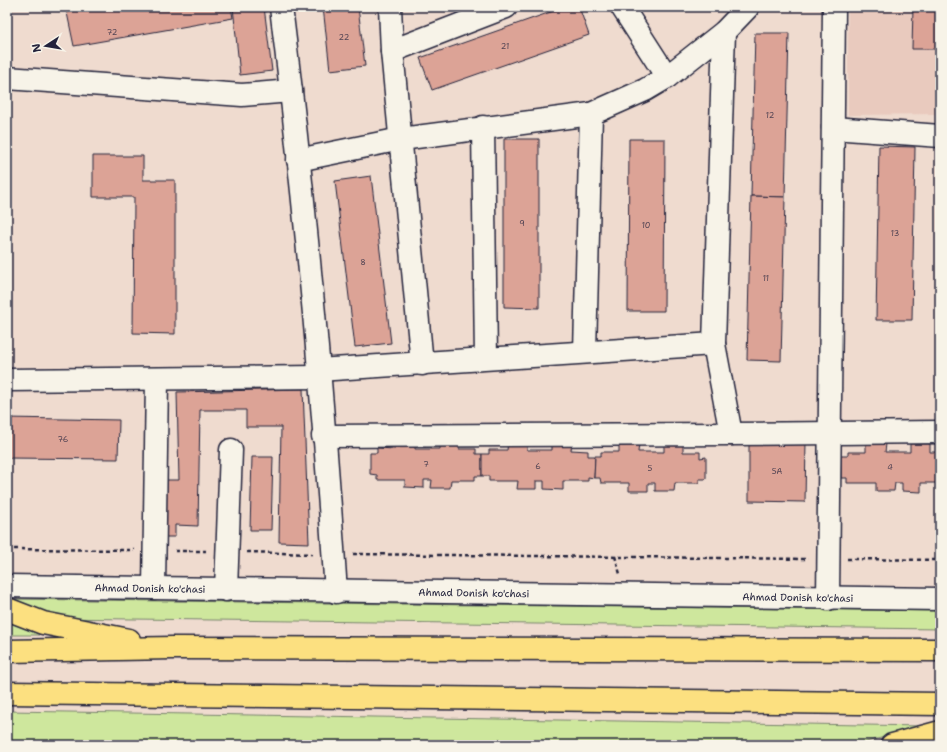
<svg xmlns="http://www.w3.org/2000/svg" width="947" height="752" viewBox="0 0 947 752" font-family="'Shantell Sans',sans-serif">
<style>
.built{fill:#e9cabe}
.green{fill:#cee79d;stroke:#78846c}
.building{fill:#dca396;stroke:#22223b}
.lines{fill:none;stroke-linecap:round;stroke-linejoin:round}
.minor-casing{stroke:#22223b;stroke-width:25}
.major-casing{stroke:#22223b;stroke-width:25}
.path{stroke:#22223b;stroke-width:2.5;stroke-dasharray:4 3;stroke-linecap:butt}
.minor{stroke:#f7f3e8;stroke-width:22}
.major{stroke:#fce080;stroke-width:22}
.labels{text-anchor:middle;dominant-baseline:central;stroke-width:4;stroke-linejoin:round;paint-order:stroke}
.number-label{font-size:8px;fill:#504252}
.street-label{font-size:10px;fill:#22223b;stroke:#f7f3e8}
</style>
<rect width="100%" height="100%" fill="#efdbcf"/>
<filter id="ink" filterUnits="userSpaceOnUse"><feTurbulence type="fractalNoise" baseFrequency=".025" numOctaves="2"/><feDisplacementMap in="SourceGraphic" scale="8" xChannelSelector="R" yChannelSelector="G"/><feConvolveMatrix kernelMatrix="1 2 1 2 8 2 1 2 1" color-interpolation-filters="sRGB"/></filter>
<g filter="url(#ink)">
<polygon class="built" points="848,7 940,7 940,114 848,115"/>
<g class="green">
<polygon points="9,599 940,611 940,629 52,618"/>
<polygon points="7,620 37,628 39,635 7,635"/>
<polygon points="7,711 925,726 855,745 7,745"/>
</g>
<g class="building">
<polygon points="231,7 233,18 74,46 66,8"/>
<polygon points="233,7 264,7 272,71 240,75"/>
<polygon points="323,7 358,7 365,66 330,70"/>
<polygon points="565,7 579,7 589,35 432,90 420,58"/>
<polygon points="913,7 940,7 940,49 912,49"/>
<polygon points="755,33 789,33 785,197 751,196"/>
<polygon points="504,139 539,139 539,308 504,307"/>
<polygon points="629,139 665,139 664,311 628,311"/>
<polygon points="879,146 915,147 912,320 876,320"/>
<polygon points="93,156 143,156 143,180 175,180 175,334 133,333 134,197 93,197"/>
<polygon points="371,176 391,343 355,347 335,181"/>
<polygon points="751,196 785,197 781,361 747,360"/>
<polygon points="303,389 309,543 279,542 281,427 246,427 246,410 200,410 198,526 175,525 175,537 164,537 165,480 179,480 177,392"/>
<polygon points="7,418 119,420 118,459 7,458"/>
<polygon points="395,440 415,440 415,449 440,449 440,441 459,441 459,449 476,449 476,454 482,454 482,476 475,476 475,480 451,480 450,488 431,488 432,480 424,480 424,488 405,487 405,480 377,480 377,475 370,474 370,453 377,453 377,448 395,449"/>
<polygon points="749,440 806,440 805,502 749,501"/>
<polygon points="508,442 527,442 527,450 552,450 552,442 572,442 571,450 588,451 588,456 595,456 594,478 588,477 588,481 563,481 563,490 544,489 544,481 536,481 536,489 517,489 518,481 489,481 489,476 482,476 482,454 489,454 489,450 507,450"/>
<polygon points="619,443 639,444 638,452 664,452 664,444 683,444 683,452 700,452 700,458 706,457 706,479 699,479 699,483 675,483 674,491 655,491 655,483 648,483 648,491 629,491 629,483 601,483 600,478 594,478 595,456 601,456 601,452 619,452"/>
<polygon points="866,443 886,444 885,452 910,452 910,444 930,444 930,452 940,452 940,483 921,483 921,492 902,491 902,483 895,483 894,491 876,491 876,483 847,483 847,478 841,478 841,456 848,456 848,452 866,452"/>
<polygon points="252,457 273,457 271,530 250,530"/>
</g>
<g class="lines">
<g class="minor-casing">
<g id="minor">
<path d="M281 7C305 201 323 396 336 592"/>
<polyline points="390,7 392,51"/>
<polyline points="622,7 667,77"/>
<polyline points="7,78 242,95 291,91"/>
<polyline points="483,127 486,358"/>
<polyline points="833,128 940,136"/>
<polyline points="298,160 401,139 591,114 645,90 667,77 724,32 748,7"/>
<polyline points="714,344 724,32"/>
<polyline points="585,352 591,114"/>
<polyline points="422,364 392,51 506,7"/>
<polyline points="318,370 714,344 731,434 940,432"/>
<polyline points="7,380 319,377"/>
<polyline points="323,436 731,434"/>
<path id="s1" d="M7 586 940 599"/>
<polyline points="154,588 157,379"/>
<polyline points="226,590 231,450"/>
<polyline points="828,599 834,7"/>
</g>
</g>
<g class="major-casing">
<g id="major">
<polyline points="7,609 43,623 129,640"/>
<polyline points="7,651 173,648 940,650"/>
<polyline points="7,693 940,704"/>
<polyline points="892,745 940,732"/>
</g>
</g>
<g class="path">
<polyline points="7,549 134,550"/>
<polyline points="175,551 206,551"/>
<polyline points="247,552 312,554"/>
<polyline points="353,554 808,559"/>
<polyline points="615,556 620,574 622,574"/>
<polyline points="847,559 940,560"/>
</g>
<use href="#minor" class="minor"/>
<use href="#major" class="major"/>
</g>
</g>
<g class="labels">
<g class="number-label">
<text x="112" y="32">72</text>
<text x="344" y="37">22</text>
<text x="505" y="46">21</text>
<text x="770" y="115">12</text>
<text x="522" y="223">9</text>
<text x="646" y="225">10</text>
<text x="895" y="233">13</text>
<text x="363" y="262">8</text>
<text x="766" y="278">11</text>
<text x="63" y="439">76</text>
<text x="426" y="464">7</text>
<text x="538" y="466">6</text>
<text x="890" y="467">4</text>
<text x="650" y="468">5</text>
<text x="777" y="471">5А</text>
</g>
<g class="street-label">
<text stroke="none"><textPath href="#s1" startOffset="143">Ahmad Donish ko'chasi</textPath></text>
<text stroke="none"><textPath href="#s1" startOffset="467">Ahmad Donish ko'chasi</textPath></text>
<text stroke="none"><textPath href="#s1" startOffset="791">Ahmad Donish ko'chasi</textPath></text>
</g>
</g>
<rect width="947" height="752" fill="none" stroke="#f7f3e8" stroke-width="24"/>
<rect x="12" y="12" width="923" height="728" fill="none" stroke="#22223b" stroke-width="1.5" filter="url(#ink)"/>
<g transform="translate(46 46) rotate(258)" stroke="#f7f3e8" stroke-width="3" paint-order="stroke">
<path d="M0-3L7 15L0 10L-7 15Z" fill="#22223b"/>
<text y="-6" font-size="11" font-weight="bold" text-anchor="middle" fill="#22223b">N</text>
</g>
</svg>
